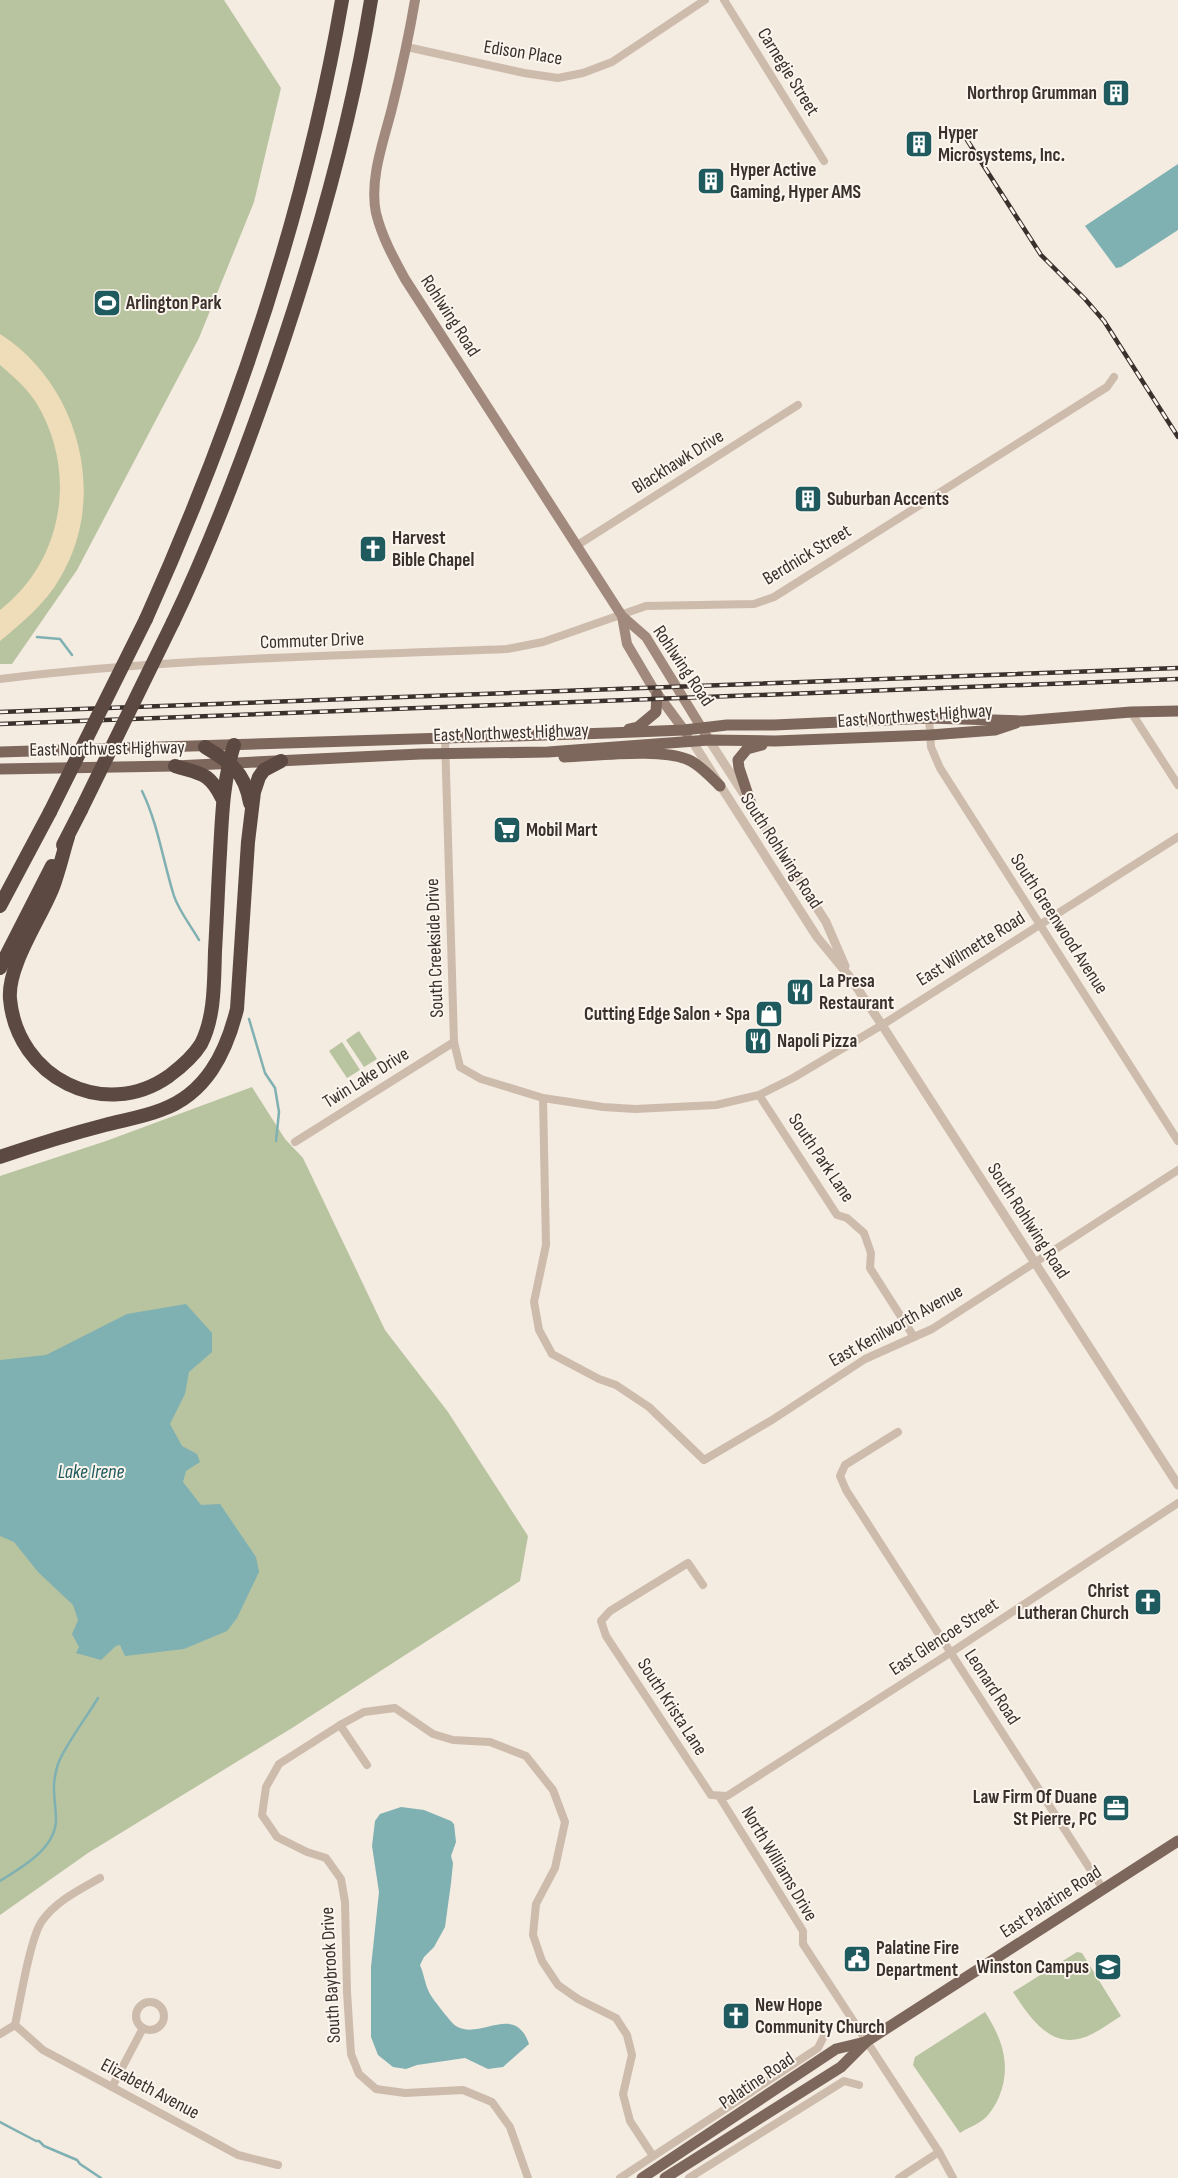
<svg xmlns="http://www.w3.org/2000/svg" width="1178" height="2178" viewBox="0 0 1178 2178" font-family="'Sofia Sans Condensed',sans-serif">
<style>
.green{fill:#b8c4a0}
.sand{fill:#efdcb8}
.water{fill:#7fb0b2}
.lines{fill:none;stroke-linecap:round;stroke-linejoin:round}
.stream{stroke:#7fb0b2;stroke-width:2.5}
.minor{stroke:#cdbbac;stroke-width:8}
.tertiary{stroke:#cdbbac;stroke-width:9}
.secondary{stroke:#a18a7d;stroke-width:10}
.primary{stroke:#7d675c;stroke-width:11}
.motorway{stroke:#5c4a42;stroke-width:14}
.rail-casing{stroke:#3b302b;stroke-width:4.5}
.rail{stroke:#fbf5ee;stroke-width:2.5;stroke-dasharray:8;stroke-linecap:butt}
.motorway-bridge{stroke:#5c4a42;stroke-width:14}
.labels{text-anchor:middle;dominant-baseline:central;stroke-width:4;stroke-linejoin:round;paint-order:stroke}
.street-label{font-size:19px;fill:#3b302b;stroke:#fbf5ee}
.poi-label{font-size:19px;font-weight:bold;fill:#3b302b;stroke:#fbf5ee;text-anchor:start}
.water-label{font-size:20px;font-style:italic;fill:#1f5a5e;stroke:#fbf5ee}
</style>
<rect width="100%" height="100%" fill="#f4ebe1"/>
<g class="green">
<polygon points="0,0 224,0 281,88 254,202 199,338 77,570 12,664 0,664"/>
<polygon points="359,1031 377,1059 364,1067 346,1040"/>
<polygon points="342,1042 360,1070 347,1078 329,1051"/>
<polygon points="252,1087 285,1139 303,1158 385,1330 448,1412 528,1536 520,1581 292,1728 88,1853 0,1915 0,1176 106,1141"/>
<path d="M1077 1952 1082 1953 1121 2016C1111 2022 1102 2029 1092 2034 1053 2054 1031 2019 1013 1992Z"/>
<path d="M985 2012C1002 2038 1012 2066 999 2097 996 2104 990 2114 984 2119 977 2125 967 2128 960 2133L913 2065 915 2057Z"/>
</g>
<path class="sand" d="M0 334C79 384 109 497 60 578 45 604 23 622 0 641V610C63 561 78 473 37 404 28 389 13 376 0 365Z"/>
<g class="water">
<polygon points="1178,164 1178,230 1121,267 1116,268 1085,226"/>
<polygon points="186,1304 212,1333 212,1352 189,1372 185,1394 170,1424 182,1446 197,1454 200,1462 186,1471 183,1482 201,1505 220,1504 256,1557 259,1572 237,1618 227,1631 184,1649 125,1656 120,1645 116,1646 101,1660 76,1653 79,1647 72,1634 78,1620 73,1605 38,1572 14,1542 0,1536 0,1360 46,1355 127,1314"/>
<path d="M401 1807 424 1810 451 1821 454 1824 456 1842 451 1856 453 1863 451 1883 445 1927 434 1947 424 1957 420 1965C424 1974 425 1985 430 1994 432 1998 452 2024 456 2026 480 2041 515 2002 529 2044L503 2067 488 2069 465 2058 417 2065 406 2069 393 2067 378 2055 371 2037V1967L379 1892 372 1846 375 1821 380 1814Z"/>
</g>
<g class="lines">
<g class="stream">
<polyline points="37,637 60,639 72,655"/>
<path d="M142 791C158 824 163 861 174 896 179 911 191 926 199 940"/>
<polyline points="249,1019 265,1073 275,1088 279,1112 276,1141"/>
<path d="M0 1881C22 1867 57 1848 56 1818 55 1796 51 1786 58 1764 64 1747 88 1715 98 1698"/>
<polyline points="0,2122 36,2141 39,2141 44,2146 77,2160 80,2164 101,2178"/>
</g>
<g class="minor">
<polyline points="724,0 824,161"/>
<polyline points="407,47 524,73 558,78 583,73 612,62 705,0"/>
<polyline points="576,546 798,405"/>
<path d="M0 679C168 658 338 656 507 649L543 642 646 606 754 604 774 597 1107 387 1114 377"/>
<polyline points="1131,712 1178,785"/>
<polyline points="929,718 931,747 940,768 1178,1141"/>
<polyline points="445,738 454,1042 460,1067 481,1079 543,1098 603,1107 635,1109 716,1105 759,1095 793,1078 882,1025 1178,837"/>
<polyline points="759,1095 837,1215 847,1218 864,1233 871,1253 870,1268 914,1337"/>
<polyline points="543,1098 546,1245 534,1302 539,1330 552,1354 599,1379 616,1385 649,1407 704,1460 772,1420 865,1359 932,1329 1178,1170"/>
<polyline points="295,1142 454,1042"/>
<polyline points="898,1432 845,1465 840,1476 846,1490 1103,1889"/>
<polyline points="703,1585 688,1563 610,1611 601,1621 606,1636 711,1795 727,1796 950,1653 1178,1503"/>
<polyline points="340,1725 367,1765"/>
<polyline points="719,1796 803,1931 803,1944 939,2152 953,2178"/>
<circle cx="150" cy="2016" r="14"/>
<polyline points="15,2025 43,2050 112,2087 238,2155 278,2165"/>
<path d="M0 2034 15 2025C20 2002 30 1938 42 1921 56 1901 79 1890 100 1878"/>
<polyline points="112,2087 143,2028"/>
<polyline points="528,2178 510,2127 492,2102 463,2090 405,2093 376,2089 359,2074 351,2054 347,1992 345,1902 341,1879 326,1858 307,1852 277,1837 262,1815 266,1787 279,1764 340,1725 364,1712 395,1708 433,1734 453,1740 490,1742 526,1756 553,1790 565,1822 555,1868 536,1904 533,1935 542,1961 558,1985 578,1999 616,2018 627,2035 632,2055 623,2094 630,2121 653,2156"/>
<polyline points="620,2178 818,2048 825,2034"/>
<polyline points="689,2178 844,2081 859,2085"/>
<polyline points="899,2178 939,2152"/>
</g>
<g class="tertiary">
<polyline points="709,740 826,922 845,966"/>
<polyline points="692,741 817,937 849,976 882,1025 1178,1485"/>
</g>
<g class="secondary">
<path d="M415 0C409 36 401 72 392 108 384 140 369 179 376 213 382 237 393 257 405 279L622 616 646 637 709 740"/>
<polyline points="622,616 627,644 653,688 687,734"/>
</g>
<g class="primary">
<polyline points="629,729 638,727 656,712 657,694"/>
<polyline points="0,752 609,733 684,730 727,725 774,725 929,718 1022,721 1131,712 1178,711"/>
<path d="M564 757C596 756 664 747 691 761 702 767 711 777 720 786"/>
<polyline points="0,769 175,766 420,754 548,752 709,740 775,741 930,735 995,730 1016,723"/>
<polyline points="751,804 739,768 738,760 747,749 762,745"/>
<polyline points="642,2178 836,2049 865,2042"/>
<polyline points="665,2178 841,2067 867,2041 1178,1841"/>
</g>
<g class="motorway">
<path d="M146 619C235 421 305 214 342 0"/>
<path d="M173 622C213 539 245 453 275 366 316 246 351 125 371 0"/>
<path d="M205 747C230 762 245 772 250 803"/>
<path d="M175 766C201 774 209 772 222 798"/>
<path d="M68 837C63 853 59 871 53 887 41 918 7 966 10 999 17 1077 104 1122 169 1076 181 1067 193 1057 201 1044 215 1017 214 981 215 951 217 918 218 886 220 853 222 816 223 781 234 745"/>
<polyline points="63,845 81,810"/>
<polyline points="0,906 50,812"/>
<polyline points="0,968 52,866"/>
<path d="M0 1157C35 1145 70 1134 105 1125 124 1120 143 1117 161 1110 206 1094 226 1053 237 1009L248 842 254 792 259 777 264 770 281 761"/>
</g>
<g class="rail-casing">
<g id="rail">
<polyline points="967,140 1041,255 1085,299 1104,321 1178,437"/>
<polyline points="0,712 1178,668"/>
<polyline points="0,724 1178,679"/>
</g>
</g>
<use href="#rail" class="rail"/>
<g class="motorway-bridge">
<polyline points="81,810 173,622"/>
<polyline points="50,812 146,619"/>
</g>
</g>
<defs>
<g id="building-square" transform="scale(1.4375)"><rect x="-9" y="-9" width="18" height="18" rx="4" fill="#1f5a5e" stroke="#fbf5ee"/><path d="M-4-6H4V6H1V3H-1V6H-4ZM-2.5-4.3h1.7v1.8h-1.7ZM.8-4.3h1.7v1.8H.8ZM-2.5-1h1.7V.8h-1.7ZM.8-1h1.7V.8H.8Z" fill="#fff"/></g>
<g id="stadium-square" transform="scale(1.4375)"><rect x="-9" y="-9" width="18" height="18" rx="4" fill="#1f5a5e" stroke="#fbf5ee"/><path d="M0-5a6.5 5 0 1 0 0 10a6.5 5 0 1 0 0-10ZM-3.5-1.8h7v3.6h-7Z" fill="#fff"/></g>
<g id="church-square" transform="scale(1.4375)"><rect x="-9" y="-9" width="18" height="18" rx="4" fill="#1f5a5e" stroke="#fbf5ee"/><path d="M-1.2-6h2.4v3.5h3.3v2.4h-3.3V6h-2.4V-.1h-3.3v-2.4h3.3Z" fill="#fff"/></g>
<g id="supermarket-square" transform="scale(1.4375)"><rect x="-9" y="-9" width="18" height="18" rx="4" fill="#1f5a5e" stroke="#fbf5ee"/><path d="M-6-5.5h2.5l.6 2H6L4.5 2H-2.5L-4.4-4H-6ZM-1.5 3.2a1.3 1.3 0 1 0 .1 0ZM3 3.2a1.3 1.3 0 1 0 .1 0Z" fill="#fff"/></g>
<g id="restaurant-square" transform="scale(1.4375)"><rect x="-9" y="-9" width="18" height="18" rx="4" fill="#1f5a5e" stroke="#fbf5ee"/><path d="M-5-6h1v4h1v-4h1v4h1v-4h1v5L-1.5 .5V6h-2V.5L-5-1ZM5-6V6H3V1.5H1.5Q1.5-4 5-6Z" fill="#fff"/></g>
<g id="shop-square" transform="scale(1.4375)"><rect x="-9" y="-9" width="18" height="18" rx="4" fill="#1f5a5e" stroke="#fbf5ee"/><path d="M-5-2.5h2.3a2.7 3.5 0 0 1 5.4 0H5L5.5 6h-11ZM-1.5-2.5h3a1.5 2.3 0 0 0-3 0Z" fill="#fff"/></g>
<g id="office-square" transform="scale(1.4375)"><rect x="-9" y="-9" width="18" height="18" rx="4" fill="#1f5a5e" stroke="#fbf5ee"/><path d="M-6-3h4V-5.5h4V-3h4V5H-6ZM-1-4.5V-3h2v-1.5ZM-6 0V1H6V0Z" fill="#fff"/></g>
<g id="civic-square" transform="scale(1.4375)"><rect x="-9" y="-9" width="18" height="18" rx="4" fill="#1f5a5e" stroke="#fbf5ee"/><path d="M-.6-6.5H3V-4.5H.6V-3L4-1V1h2V6H-6V1h2V-1L-.6-3ZM-1.2 2.5V6h2.4V2.5Z" fill="#fff"/></g>
<g id="school-square" transform="scale(1.4375)"><rect x="-9" y="-9" width="18" height="18" rx="4" fill="#1f5a5e" stroke="#fbf5ee"/><path d="M0-5L7-2L0 1L-7-2ZM-4 1L0 2.5L4 1V4Q0 6-4 4Z" fill="#fff"/></g>
</defs>
<g fill-rule="evenodd">
<use href="#building-square" x="1116" y="93"/>
<use href="#building-square" x="919" y="144"/>
<use href="#building-square" x="711" y="181"/>
<use href="#stadium-square" x="107" y="303"/>
<use href="#building-square" x="808" y="499"/>
<use href="#church-square" x="373" y="549"/>
<use href="#supermarket-square" x="507" y="830"/>
<use href="#restaurant-square" x="800" y="992"/>
<use href="#shop-square" x="769" y="1014"/>
<use href="#restaurant-square" x="758" y="1041"/>
<use href="#church-square" x="1148" y="1602"/>
<use href="#office-square" x="1116" y="1808"/>
<use href="#civic-square" x="857" y="1959"/>
<use href="#school-square" x="1108" y="1967"/>
<use href="#church-square" x="736" y="2016"/>
</g>
<g class="labels">
<g class="street-label">
<text transform="translate(523 53) rotate(9)">Edison Place</text>
<text transform="translate(788 72) rotate(58)">Carnegie Street</text>
<text transform="translate(450 316) rotate(57)">Rohlwing Road</text>
<text transform="translate(678 462) rotate(-32)">Blackhawk Drive</text>
<text transform="translate(807 555) rotate(-31)">Berdnick Street</text>
<text transform="translate(312 641) rotate(-2)">Commuter Drive</text>
<text transform="translate(683 666) rotate(56)">Rohlwing Road</text>
<text transform="translate(915 716) rotate(-4)">East Northwest Highway</text>
<text transform="translate(511 733) rotate(-2)">East Northwest Highway</text>
<text transform="translate(107 749) rotate(-1)">East Northwest Highway</text>
<text transform="translate(781 851) rotate(57)">South Rohlwing Road</text>
<text transform="translate(1059 924) rotate(57)">South Greenwood Avenue</text>
<text transform="translate(435 948) rotate(-92)">South Creekside Drive</text>
<text transform="translate(971 949) rotate(-32)">East Wilmette Road</text>
<text transform="translate(366 1078) rotate(-32)">Twin Lake Drive</text>
<text transform="translate(821 1158) rotate(56)">South Park Lane</text>
<text transform="translate(1028 1221) rotate(57)">South Rohlwing Road</text>
<text transform="translate(896 1326) rotate(-29)">East Kenilworth Avenue</text>
<text transform="translate(944 1637) rotate(-33)">East Glencoe Street</text>
<text transform="translate(992 1687) rotate(57)">Leonard Road</text>
<text transform="translate(672 1707) rotate(57)">South Krista Lane</text>
<text transform="translate(779 1864) rotate(59)">North Williams Drive</text>
<text transform="translate(1051 1902) rotate(-33)">East Palatine Road</text>
<text transform="translate(331 1975) rotate(-93)">South Baybrook Drive</text>
<text transform="translate(757 2081) rotate(-34)">Palatine Road</text>
<text transform="translate(150 2089) rotate(28)">Elizabeth Avenue</text>
</g>
<g class="poi-label">
<text x="1097" y="93" text-anchor="end">Northrop Grumman</text>
<text x="938" y="133">Hyper<tspan x="938" dy="22">Microsystems, Inc.</tspan></text>
<text x="730" y="170">Hyper Active<tspan x="730" dy="22">Gaming, Hyper AMS</tspan></text>
<text x="126" y="303">Arlington Park</text>
<text x="827" y="499">Suburban Accents</text>
<text x="392" y="538">Harvest<tspan x="392" dy="22">Bible Chapel</tspan></text>
<text x="526" y="830">Mobil Mart</text>
<text x="819" y="981">La Presa<tspan x="819" dy="22">Restaurant</tspan></text>
<text x="750" y="1014" text-anchor="end">Cutting Edge Salon + Spa</text>
<text x="777" y="1041">Napoli Pizza</text>
<text x="1129" y="1591" text-anchor="end">Christ<tspan x="1129" dy="22">Lutheran Church</tspan></text>
<text x="1097" y="1797" text-anchor="end">Law Firm Of Duane<tspan x="1097" dy="22">St Pierre, PC</tspan></text>
<text x="876" y="1948">Palatine Fire<tspan x="876" dy="22">Department</tspan></text>
<text x="1089" y="1967" text-anchor="end">Winston Campus</text>
<text x="755" y="2005">New Hope<tspan x="755" dy="22">Community Church</tspan></text>
</g>
<g class="water-label">
<text x="91" y="1472">Lake Irene</text>
</g>
</g>
</svg>
